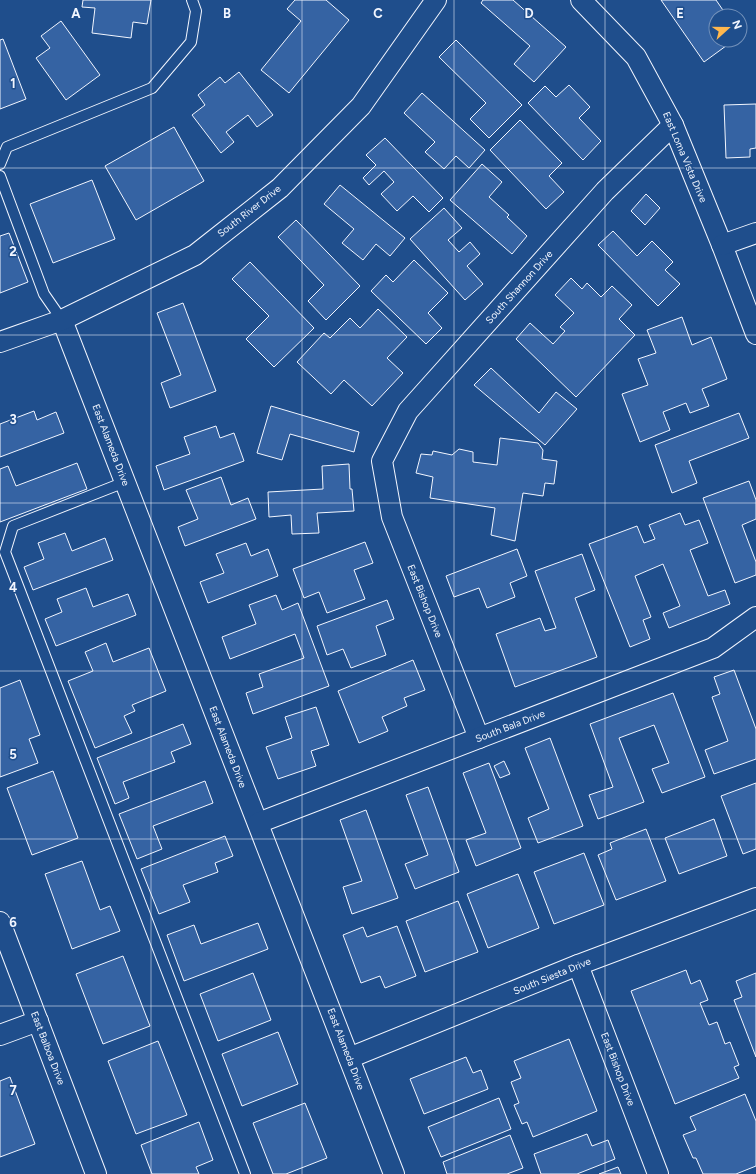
<svg xmlns="http://www.w3.org/2000/svg" width="756" height="1174" viewBox="0 0 756 1174" font-family="Figtree,sans-serif">
<style>
.building{fill:#3563a3;stroke:#f2f6ff}
.lines{fill:none;stroke-linecap:round;stroke-linejoin:round}
.service-casing{stroke:#f2f6ff;stroke-width:12}
.minor-casing{stroke:#f2f6ff;stroke-width:22}
.service{stroke:#1f4e8c;stroke-width:10}
.minor{stroke:#1f4e8c;stroke-width:20}
.grid{fill:none;stroke:#f2f6ff;stroke-width:1;stroke-opacity:0.55}
.labels{text-anchor:middle;dominant-baseline:central;stroke-width:3;stroke-linejoin:round;paint-order:stroke}
.street-label{font-size:10px;fill:#f2f6ff;stroke:#1f4e8c}
.grid-label{font-size:13px;text-anchor:middle;font-weight:bold;fill:#f2f6ff;stroke:#1f4e8c;stroke-width:3;stroke-linejoin:round;paint-order:stroke}
</style>
<rect width="100%" height="100%" fill="#1f4e8c"/>
<g class="building">
<polygon points="83,0 151,0 147,24 133,22 131,38 92,33 95,8 82,7"/>
<polygon points="295,0 326,0 349,20 289,93 261,70 301,21 287,9"/>
<polygon points="483,0 513,0 566,47 534,82 514,64 530,46 481,3"/>
<polygon points="661,0 716,0 727,16 716,16 716,40 728,40 730,43 704,62"/>
<polygon points="61,21 100,75 66,100 36,58 50,48 41,36"/>
<polygon points="3,39 26,99 0,109 0,40"/>
<polygon points="456,40 522,105 489,138 470,119 486,103 439,57"/>
<polygon points="239,72 273,115 257,127 248,115 226,132 234,142 221,153 192,115 205,105 198,95 220,77 225,83"/>
<polygon points="569,85 590,107 579,118 601,141 583,160 528,103 545,86 556,97"/>
<polygon points="422,93 485,150 469,168 456,156 444,169 425,152 435,142 404,113"/>
<polygon points="756,104 756,148 750,149 750,157 726,158 724,105"/>
<polygon points="520,120 562,163 549,176 564,192 546,209 490,150"/>
<polygon points="174,127 204,181 136,220 105,166"/>
<polygon points="385,138 443,198 429,212 413,196 397,211 381,194 394,182 384,171 369,185 363,178 376,165 366,155"/>
<polygon points="482,164 502,182 489,197 509,215 507,217 527,236 512,254 450,200"/>
<polygon points="92,180 115,239 53,263 30,204"/>
<polygon points="340,185 405,238 390,256 376,244 363,260 342,243 354,229 324,204"/>
<polygon points="646,194 660,208 645,225 631,211"/>
<polygon points="444,208 462,228 448,240 459,252 470,242 480,254 467,266 483,284 465,300 410,239"/>
<polygon points="296,220 360,286 326,320 308,301 324,285 278,237"/>
<polygon points="613,231 637,256 652,241 673,262 665,270 680,284 658,306 598,245"/>
<polygon points="9,233 28,282 0,293 0,236"/>
<polygon points="414,260 448,293 428,313 442,328 426,344 371,291 386,275 393,282"/>
<polygon points="250,262 314,328 274,367 246,339 269,316 232,279"/>
<polygon points="571,278 582,289 587,283 601,297 612,286 632,305 619,319 635,335 576,397 516,339 530,323 553,344 565,331 560,327 574,313 555,295"/>
<polygon points="183,303 216,391 170,408 161,383 181,375 157,313"/>
<polygon points="378,309 407,337 387,358 403,373 372,406 344,380 331,394 297,362 324,333 330,338 350,318 360,328"/>
<polygon points="682,317 692,345 711,337 727,379 702,389 709,406 690,413 686,403 663,412 670,430 640,442 622,394 648,385 638,359 656,353 647,330"/>
<polygon points="491,368 539,413 556,392 577,409 545,445 474,385"/>
<polygon points="271,406 359,432 354,452 290,434 282,460 257,453"/>
<polygon points="34,411 37,420 56,412 64,433 0,457 0,424"/>
<polygon points="739,413 749,438 689,461 697,483 672,493 655,445"/>
<polygon points="216,426 220,438 234,433 244,461 164,490 156,466 190,454 184,437"/>
<polygon points="500,438 538,443 543,450 542,459 557,461 554,484 545,483 543,496 523,493 515,541 491,535 495,508 430,498 433,477 416,473 421,454 432,455 433,451 452,455 459,449 473,452 473,462 497,465"/>
<polygon points="77,463 87,489 0,522 0,469 8,466 16,486"/>
<polygon points="349,464 350,489 352,489 354,511 317,513 319,533 292,534 291,515 269,517 268,492 323,489 322,466"/>
<polygon points="221,477 231,505 248,498 256,519 185,546 178,527 198,519 186,490"/>
<polygon points="749,481 756,500 756,519 742,525 756,562 756,575 735,583 703,498"/>
<polygon points="680,513 685,525 699,520 708,543 690,550 708,596 725,590 730,604 669,628 663,613 680,606 663,564 635,576 651,617 643,620 650,639 630,647 589,544 637,526 644,543 655,539 649,525"/>
<polygon points="65,533 72,551 105,538 113,560 33,590 24,567 44,559 38,543"/>
<polygon points="365,542 373,563 354,570 365,599 327,613 319,592 304,598 293,569"/>
<polygon points="246,543 251,556 268,549 278,576 208,603 200,582 224,573 216,554"/>
<polygon points="517,549 527,576 510,583 515,597 487,608 479,588 454,597 446,576"/>
<polygon points="582,554 595,590 575,598 597,657 515,687 496,634 540,618 545,631 556,628 535,571"/>
<polygon points="86,588 93,607 128,594 136,615 56,646 45,619 62,612 57,599"/>
<polygon points="276,595 282,610 298,603 329,686 253,714 246,693 263,687 259,674 304,658 295,634 230,659 222,637 256,624 249,605"/>
<polygon points="387,600 394,619 376,626 386,655 351,668 343,649 327,655 317,626"/>
<polygon points="106,643 113,662 149,648 166,691 132,705 135,711 124,716 132,733 95,748 68,681 93,671 85,652"/>
<polygon points="413,660 425,690 404,698 407,706 382,717 388,731 359,743 338,691"/>
<polygon points="734,670 756,729 756,759 714,774 705,750 728,741 712,697 720,694 714,677"/>
<polygon points="20,680 40,735 29,739 38,763 0,777 0,688"/>
<polygon points="673,693 705,777 662,793 652,769 669,763 654,725 619,738 644,802 598,819 589,795 613,787 590,724"/>
<polygon points="316,707 329,745 311,751 316,766 278,779 266,747 292,738 285,717"/>
<polygon points="183,724 191,744 171,752 175,762 123,782 129,798 115,804 97,758"/>
<polygon points="550,738 583,826 538,843 528,818 549,809 525,748"/>
<polygon points="504,761 510,774 500,778 494,766"/>
<polygon points="489,763 521,848 476,866 466,840 486,833 463,773"/>
<polygon points="53,771 78,838 32,855 7,788"/>
<polygon points="205,781 213,803 153,826 162,849 137,859 119,814"/>
<polygon points="756,783 756,849 743,854 721,796"/>
<polygon points="428,787 459,872 415,889 405,864 428,855 406,795"/>
<polygon points="366,810 398,898 352,914 343,887 362,881 340,820"/>
<polygon points="714,819 727,856 679,874 665,838"/>
<polygon points="646,829 666,881 616,900 598,855 612,849 610,843"/>
<polygon points="225,836 233,856 215,863 218,872 183,885 190,902 159,914 141,869"/>
<polygon points="584,853 604,905 554,924 534,872"/>
<polygon points="82,861 100,910 110,906 120,931 72,949 45,874"/>
<polygon points="518,874 539,928 488,948 467,894"/>
<polygon points="458,901 478,952 425,972 406,921"/>
<polygon points="258,923 268,949 184,981 167,935 194,925 201,944"/>
<polygon points="397,926 416,976 385,988 380,976 361,983 343,935 363,927 367,937"/>
<polygon points="123,956 150,1026 103,1044 76,974"/>
<polygon points="686,970 691,984 700,980 708,1000 700,1003 709,1025 717,1022 725,1044 730,1042 739,1065 734,1067 739,1078 675,1104 631,991"/>
<polygon points="253,973 271,1020 218,1041 200,994"/>
<polygon points="756,973 756,1057 734,1000 742,997 736,981"/>
<polygon points="278,1032 298,1084 242,1106 222,1054"/>
<polygon points="569,1039 597,1111 533,1137 527,1122 522,1124 514,1105 519,1103 511,1082 521,1078 514,1061"/>
<polygon points="158,1041 187,1115 136,1134 108,1061"/>
<polygon points="466,1057 473,1073 481,1070 488,1089 424,1114 410,1079"/>
<polygon points="10,1077 35,1144 0,1157 0,1081"/>
<polygon points="745,1094 756,1121 756,1166 736,1174 703,1174 696,1158 693,1158 683,1135 696,1130 690,1117"/>
<polygon points="499,1098 511,1129 441,1157 428,1127"/>
<polygon points="305,1103 327,1158 286,1174 273,1174 253,1123"/>
<polygon points="199,1122 213,1160 196,1167 199,1174 152,1174 141,1145"/>
<polygon points="587,1134 592,1146 608,1140 615,1159 577,1174 541,1174 534,1154"/>
<polygon points="510,1135 523,1168 507,1174 447,1174 443,1162"/>
<polygon points="618,1167 621,1174 599,1174"/>
</g>
<g class="lines">
<g class="service-casing">
<g id="service">
<polyline points="0,164 7,147 152,88 191,42 196,11 192,0"/>
<polyline points="0,176 44,294 62,320"/>
<polyline points="125,482 13,526 5,552 245,1174"/>
</g>
</g>
<g class="minor-casing">
<g id="minor">
<polyline points="581,0 636,57 673,125 722,245 756,334"/>
<polyline points="722,245 756,233"/>
<polyline points="62,320 394,1174"/>
<polyline points="0,342 62,320 195,255 280,188 361,106 436,0"/>
<polyline points="479,738 392,517 382,461 408,411 605,191 673,125"/>
<polyline points="258,823 713,648 756,617"/>
<polyline points="0,922 96,1174"/>
<polyline points="578,965 658,1174"/>
<polyline points="0,1035 38,1021"/>
<polyline points="349,1058 578,965 756,898"/>
</g>
</g>
<use href="#service" class="service"/>
<use href="#minor" class="minor"/>
</g>
<path class="grid" d="M151 0V1174M302 0V1174M454 0V1174M605 0V1174M0 168H756M0 335H756M0 503H756M0 671H756M0 839H756M0 1006H756"/>
<g class="labels">
<g class="street-label">
<text transform="translate(685 157) rotate(67)">East Loma Vista Drive</text>
<text transform="translate(249 211) rotate(-38)">South River Drive</text>
<text transform="translate(519 287) rotate(-48)">South Shannon Drive</text>
<text transform="translate(111 445) rotate(69)">East Alameda Drive</text>
<text transform="translate(425 601) rotate(68)">East Bishop Drive</text>
<text transform="translate(510 726) rotate(-21)">South Bala Drive</text>
<text transform="translate(228 747) rotate(69)">East Alameda Drive</text>
<text transform="translate(552 976) rotate(-22)">South Siesta Drive</text>
<text transform="translate(48 1048) rotate(69)">East Balboa Drive</text>
<text transform="translate(346 1049) rotate(69)">East Alameda Drive</text>
<text transform="translate(618 1069) rotate(69)">East Bishop Drive</text>
</g>
</g>
<g class="grid-label">
<text x="76" y="18">A</text>
<text x="227" y="18">B</text>
<text x="378" y="18">C</text>
<text x="529" y="18">D</text>
<text x="680" y="18">E</text>
<text x="13" y="88">1</text>
<text x="13" y="256">2</text>
<text x="13" y="424">3</text>
<text x="13" y="592">4</text>
<text x="13" y="759">5</text>
<text x="13" y="927">6</text>
<text x="13" y="1095">7</text>
</g>
<g transform="translate(728 28) rotate(69)"><circle r="19" fill="#1f4e8c" stroke="#7391ba"/>
<path d="M0-3L7 15L0 10L-7 15Z" fill="#ffb74d"/>
<text y="-6" font-size="11" font-weight="bold" text-anchor="middle" fill="#f2f6ff">N</text>
</g>
</svg>
